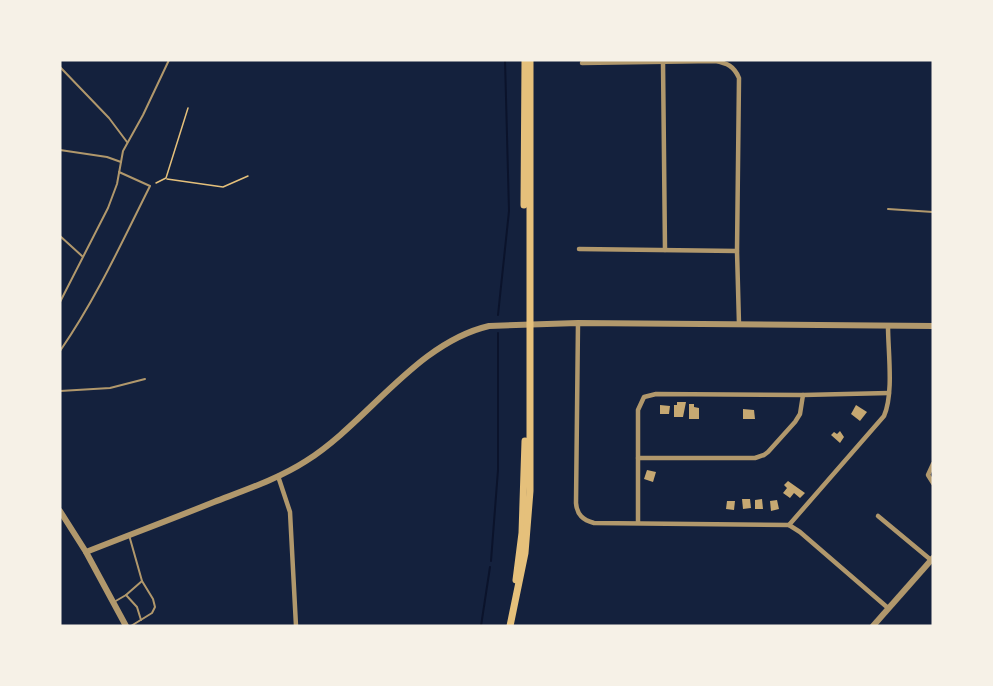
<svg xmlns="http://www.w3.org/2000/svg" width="993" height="686" viewBox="0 0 993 686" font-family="Raleway,sans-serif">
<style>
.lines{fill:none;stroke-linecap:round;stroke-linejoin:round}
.stream{stroke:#0b132b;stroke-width:2}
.building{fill:#c6a872}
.path{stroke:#e5c07b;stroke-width:1.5}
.service{stroke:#b1986c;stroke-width:2}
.minor{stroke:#b1986c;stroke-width:4.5}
.tertiary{stroke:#b1986c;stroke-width:6}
.secondary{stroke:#e5c07b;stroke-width:7}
</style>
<rect width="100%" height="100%" fill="#14213d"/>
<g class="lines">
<g class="stream">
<polyline points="498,315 509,211 505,60"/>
<polyline points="491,561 498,470 498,333"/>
<polyline points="481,626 490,567"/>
</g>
</g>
<g class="building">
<polygon points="677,402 686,402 683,417 674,417 674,405 677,405"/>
<polygon points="689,404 694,404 694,407 699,408 699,419 689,419"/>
<polygon points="660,405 670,406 669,414 660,414"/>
<polygon points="856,405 867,412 860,421 851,414"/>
<polygon points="743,409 754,410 755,419 743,419"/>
<polygon points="840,431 844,437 840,443 831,435 834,432 837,434"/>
<polygon points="647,470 656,472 653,482 644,479"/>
<polygon points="788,481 805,493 800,498 794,493 790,498 783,493 787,488 784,485"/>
<polygon points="742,499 750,499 751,508 743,509"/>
<polygon points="762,499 763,509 755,509 755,500"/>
<polygon points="777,500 779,509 771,511 770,501"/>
<polygon points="727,501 735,501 734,510 726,509"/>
</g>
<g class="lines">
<g class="path">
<polyline points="167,179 223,187 248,176"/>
<polyline points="156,183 166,178 188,108"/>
</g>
<g class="service">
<polyline points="60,67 109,118 127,142"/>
<polyline points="60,150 107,157 121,162"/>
<polyline points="888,209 933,212"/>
<polyline points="60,236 82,256"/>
<polyline points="60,302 108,208 117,184 123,151 143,115 169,60"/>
<path d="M60 351C96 299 122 242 150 186L119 172"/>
<polyline points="60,391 110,388 145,379"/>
<polyline points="129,535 142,581 153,599 155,607 152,613 131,626"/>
<polyline points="126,595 137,607 141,620"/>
<polyline points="114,602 126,595 142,581"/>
</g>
<g class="minor">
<polyline points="663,62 665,250"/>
<path d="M582 63 715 61C727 63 734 66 739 78L737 251 739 324"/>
<polyline points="579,249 737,251"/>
<path d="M578 323 576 503C577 515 583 520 594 523L789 525 800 532 888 608"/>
<polyline points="638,458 755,458 764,455 768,452 795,422 800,414 803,395"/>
<polyline points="933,464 928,475 933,483"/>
<polyline points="278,476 290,512 296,626"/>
<polyline points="878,516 931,560"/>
<polyline points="638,522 638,410 644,397 656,394 803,395 889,393"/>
<path d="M789 525 884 416C894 393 888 352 888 326"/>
</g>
<g class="tertiary">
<polyline points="60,511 86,552 126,626"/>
<path d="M86 552C129 535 172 519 214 502 245 490 278 479 306 461 368 422 416 343 489 326L578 323 933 326"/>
<polyline points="873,626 933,558"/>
</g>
<g class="secondary">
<polyline points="524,205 525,60"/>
<polyline points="516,580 522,533 525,441"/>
<polyline points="510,626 525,553 530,491 530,60"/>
</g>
</g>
<rect width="993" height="686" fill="none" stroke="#f6f1e7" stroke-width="123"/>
</svg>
